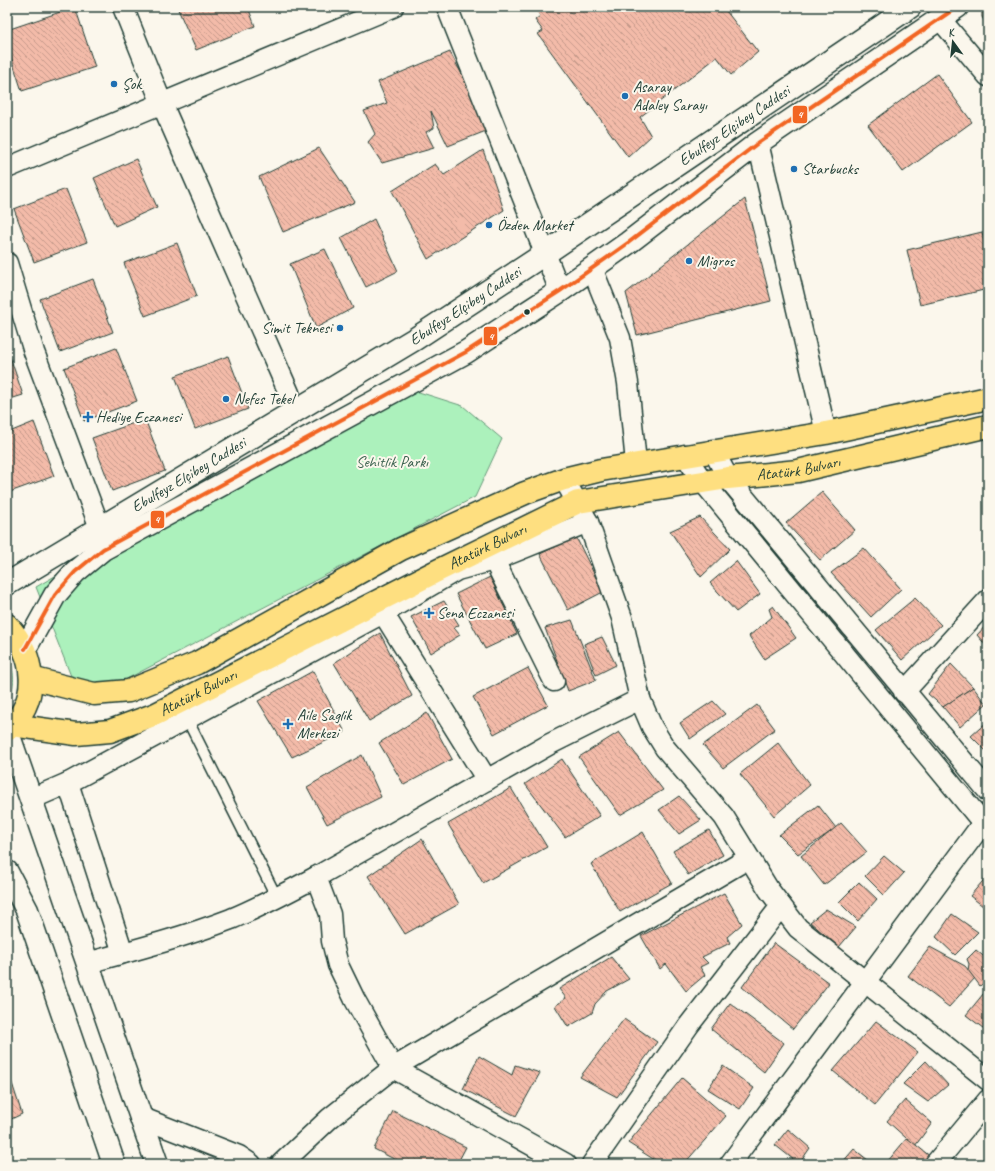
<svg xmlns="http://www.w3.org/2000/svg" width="995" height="1171" viewBox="0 0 995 1171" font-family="Caveat,sans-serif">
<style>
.grass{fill:url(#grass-tufts);stroke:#669778}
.park{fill:#acf1bc;stroke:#669778}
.building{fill:url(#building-back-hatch);stroke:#1f3d34}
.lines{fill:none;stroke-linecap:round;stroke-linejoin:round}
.lane-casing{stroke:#1f3d34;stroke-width:13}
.street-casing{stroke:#1f3d34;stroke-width:23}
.secondary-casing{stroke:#1f3d34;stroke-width:25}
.primary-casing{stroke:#1f3d34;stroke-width:25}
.lane{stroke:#fbf7ec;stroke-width:10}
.street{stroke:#fbf7ec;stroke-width:20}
.secondary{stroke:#fbf7ec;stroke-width:22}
.primary{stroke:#fedf80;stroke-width:22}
.bus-1-casing{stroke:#fbf7ec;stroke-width:7}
.bus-1{stroke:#f26522;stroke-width:4}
.poi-dot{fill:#1f6fb2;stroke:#fbf7ec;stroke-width:1.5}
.bus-dot{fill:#1f3d34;stroke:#fbf7ec;stroke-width:1.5}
.labels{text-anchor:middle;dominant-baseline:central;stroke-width:4;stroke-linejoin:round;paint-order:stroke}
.poi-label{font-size:16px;fill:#1f3d34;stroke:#fbf7ec;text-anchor:start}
.street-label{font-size:16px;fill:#1f3d34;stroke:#fbf7ec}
.park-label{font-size:16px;fill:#3b614f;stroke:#fbf7ec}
.line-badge{stroke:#fbf7ec;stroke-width:1.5}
.badge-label{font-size:11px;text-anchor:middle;font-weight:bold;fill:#fff}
</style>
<defs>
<pattern id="grass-tufts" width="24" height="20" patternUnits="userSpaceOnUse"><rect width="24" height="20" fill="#acf1bc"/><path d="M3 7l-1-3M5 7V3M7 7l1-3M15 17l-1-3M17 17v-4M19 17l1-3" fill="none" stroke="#94d0a2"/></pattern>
<pattern id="building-back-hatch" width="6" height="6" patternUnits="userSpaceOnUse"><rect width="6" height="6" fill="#f3bba9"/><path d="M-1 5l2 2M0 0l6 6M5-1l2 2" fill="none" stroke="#c4998a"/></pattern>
</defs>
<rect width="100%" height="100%" fill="#fbf7ec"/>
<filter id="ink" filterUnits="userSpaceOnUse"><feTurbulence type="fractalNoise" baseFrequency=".025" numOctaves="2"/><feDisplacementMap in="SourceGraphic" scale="8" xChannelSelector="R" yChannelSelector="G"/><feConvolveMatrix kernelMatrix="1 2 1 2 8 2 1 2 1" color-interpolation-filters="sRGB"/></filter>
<g filter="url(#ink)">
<path class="grass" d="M7 654C15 670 16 687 7 702Z"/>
<polygon class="park" points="403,387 463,406 502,439 475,497 119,683 78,694 36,587 366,396"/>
<g class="building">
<polygon points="75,7 95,67 22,91 7,45 7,30"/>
<polygon points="177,7 248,7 255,26 196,50"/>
<polygon points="542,7 723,7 758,52 731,75 717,57 640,117 651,136 628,157 538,34 543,31 535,20 540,16 537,11"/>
<polygon points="982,7 988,7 988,28 982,17"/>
<polygon points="450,52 491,129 448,146 431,111 434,128 426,132 434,148 382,163 368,142 375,134 364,111 387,103 378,82"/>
<polygon points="937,74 972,122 903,172 868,125"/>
<polygon points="319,148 355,202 283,232 259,177"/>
<polygon points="483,150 504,210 428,259 392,191 435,164 444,175"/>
<polygon points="136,159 157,207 115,226 94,178"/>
<polygon points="66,189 87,242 34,262 14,209"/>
<polygon points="745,199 771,301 637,335 626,293"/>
<polygon points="374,219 398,271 366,287 341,238"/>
<polygon points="982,232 988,259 988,289 920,305 907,250"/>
<polygon points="177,243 197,296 145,316 124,263"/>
<polygon points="325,249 353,308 316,328 290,264"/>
<polygon points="93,279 113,332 60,352 40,299"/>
<polygon points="7,348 23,395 7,400"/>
<polygon points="116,348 137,401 84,421 64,368"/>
<polygon points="228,356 248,409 195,429 175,376"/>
<polygon points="145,419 165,471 112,491 92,438"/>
<polygon points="34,422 54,476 7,493 7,433"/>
<polygon points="822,492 855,530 820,560 786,523"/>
<polygon points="700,517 730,549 701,577 670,531"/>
<polygon points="576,537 603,592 568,610 540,554"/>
<polygon points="864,548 901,589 871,617 831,573"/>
<polygon points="736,561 760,594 736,612 710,583"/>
<polygon points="490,577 517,634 485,649 456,594"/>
<polygon points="915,598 941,625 902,660 876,630"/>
<polygon points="444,601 459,625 454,628 460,635 431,653 411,617"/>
<polygon points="773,606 796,638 764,659 749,636 772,617 769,609"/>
<polygon points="572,620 596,680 568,691 545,628"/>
<polygon points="988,623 988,648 977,635"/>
<polygon points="380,633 412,696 369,721 334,663"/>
<polygon points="602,637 616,665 596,675 584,644"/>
<polygon points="951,664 973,687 943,707 928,694"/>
<polygon points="528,668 548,705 494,734 473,697"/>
<polygon points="313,671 345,732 292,757 258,701"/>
<polygon points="973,687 986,704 960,727 943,707"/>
<polygon points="713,701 725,714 690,739 680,723"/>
<polygon points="757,705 775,729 723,768 703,745"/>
<polygon points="427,713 452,759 404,785 379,743"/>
<polygon points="988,721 988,753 971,736"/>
<polygon points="619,732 663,790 620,815 579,757"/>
<polygon points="778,743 810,785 774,816 740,774"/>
<polygon points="362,755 381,797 327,824 307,787"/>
<polygon points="562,759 600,816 565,837 525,784"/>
<polygon points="511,788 547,847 483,883 448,824"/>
<polygon points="679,796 701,820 679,834 659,810"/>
<polygon points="818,805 836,828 798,854 779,835"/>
<polygon points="841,823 867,852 824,885 801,856"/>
<polygon points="709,830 723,855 688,875 673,851"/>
<polygon points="643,832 672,883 620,912 591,864"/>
<polygon points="422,839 459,904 405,934 368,876"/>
<polygon points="884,856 904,873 884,895 865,876"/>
<polygon points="988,875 988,910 970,896"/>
<polygon points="859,882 877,899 858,921 839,902"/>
<polygon points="724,893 742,924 727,937 730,943 702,957 708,963 700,967 705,975 686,991 666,964 660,969 641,936"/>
<polygon points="826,909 856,927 839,947 810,922"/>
<polygon points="952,914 978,932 955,955 936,937"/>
<polygon points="774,943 829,983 793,1029 742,987"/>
<polygon points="930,947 965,966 975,978 949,1007 908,976"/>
<polygon points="976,950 988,960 988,979 980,986 968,970 969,964 967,959"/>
<polygon points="611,957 629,979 607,991 595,1004 592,1013 568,1027 555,1006 566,998 559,989"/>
<polygon points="988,988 988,1032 966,1015"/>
<polygon points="730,1003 784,1043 764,1072 711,1029"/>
<polygon points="624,1019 657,1042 617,1097 580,1077"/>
<polygon points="876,1021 918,1052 875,1105 833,1071"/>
<polygon points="479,1056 512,1075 515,1065 540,1073 516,1116 463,1089"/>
<polygon points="926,1061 948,1085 928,1102 903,1084"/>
<polygon points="723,1066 754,1088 740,1109 708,1089"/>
<polygon points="7,1068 22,1114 7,1121"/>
<polygon points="682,1078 726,1116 684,1164 661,1164 628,1143"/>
<polygon points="905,1100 932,1123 915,1146 887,1121"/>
<polygon points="393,1111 466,1147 457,1164 404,1164 374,1149"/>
<polygon points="788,1129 810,1148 799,1164 775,1145"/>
<polygon points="907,1138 931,1157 925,1164 890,1164 887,1162"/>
<polygon points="854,1149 873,1164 841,1164"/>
</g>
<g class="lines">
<g class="lane-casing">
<polyline id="lane" points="187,719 277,898"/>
</g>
<g class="street-casing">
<g id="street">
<polyline points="123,7 162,104 289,393"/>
<polyline points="447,7 560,291"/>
<polyline points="940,19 988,76"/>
<polyline points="758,143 826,433"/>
<polyline points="7,168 393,7"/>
<polyline points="7,263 34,352 100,528"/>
<polyline points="592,268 620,338 628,383 636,463"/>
<polyline points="713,450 728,478 988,791"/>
<polyline points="685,455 703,482 988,829"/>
<polyline points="564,479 588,522 622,618 640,699 652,727 665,748 724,817 769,890 798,928 988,1080"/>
<polyline points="494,560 554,681"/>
<polyline points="383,613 487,780"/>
<polyline points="904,692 988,600"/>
<polyline points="68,783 123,953"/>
<polyline points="31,799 68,783 383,613 457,570 494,560 588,522"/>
<polyline points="316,877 330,914 332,941 338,965 355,1000 393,1068 566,1164"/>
<path d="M87 963C135 950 184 937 231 919 260 907 288 892 316 877L550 744 640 699"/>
<polyline points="140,1117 239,1156 251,1164"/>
<polyline points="281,1164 330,1118 393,1068 749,858"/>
<polyline points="592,1164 689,1025 781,906"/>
<polyline points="730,1164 988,816"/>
<polyline points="935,1164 988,1100"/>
</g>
</g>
<g class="secondary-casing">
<g id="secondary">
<path id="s1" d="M7 584 415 339 546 253 910 7"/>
<polyline points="25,649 55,595 75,572 103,549 466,352 560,291 628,243 758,143 957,7"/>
<polyline points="7,730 157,1164"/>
<polyline points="7,872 27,910 114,1164"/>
</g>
</g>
<g class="primary-casing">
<g id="primary">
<path d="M7 625C36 656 41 700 7 730"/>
<polyline points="31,678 94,694 129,691 197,663 401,549 525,493 564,479 601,470 826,433 988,398"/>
<path id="s2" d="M12 725 76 734 110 731 156 714 435 572 578 502 728 478 798 471 988 426"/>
</g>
</g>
<use href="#lane" class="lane"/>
<use href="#street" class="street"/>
<use href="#secondary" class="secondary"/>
<use href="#primary" class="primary"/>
<g class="bus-1-casing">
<polyline id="bus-1" points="25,649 55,595 75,572 103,549 466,352 560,291 628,243 758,143 957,7"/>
</g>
<use href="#bus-1" class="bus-1"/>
</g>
</g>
<g class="poi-dot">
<circle cx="114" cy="84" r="4"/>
<circle cx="625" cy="96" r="4"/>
<circle cx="794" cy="169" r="4"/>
<circle cx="489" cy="225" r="4"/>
<circle cx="689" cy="261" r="4"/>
<circle cx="340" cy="328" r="4"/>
<circle cx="226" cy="399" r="4"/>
<path d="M86 411h4v4h4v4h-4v4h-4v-4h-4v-4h4z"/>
<path d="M427 607h4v4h4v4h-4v4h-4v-4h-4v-4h4z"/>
<path d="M286 718h4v4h4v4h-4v4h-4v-4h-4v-4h4z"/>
</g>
<circle class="bus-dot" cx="527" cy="312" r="3.5"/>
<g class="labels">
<g class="poi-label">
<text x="122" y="84">Şok</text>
<text x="633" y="87">Asaray<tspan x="633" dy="18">Adaley Sarayı</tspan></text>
<text x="802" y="169">Starbucks</text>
<text x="497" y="225">Özden Market</text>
<text x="697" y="261">Migros</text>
<text x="332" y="328" text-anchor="end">Simit Teknesi</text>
<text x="234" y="399">Nefes Tekel</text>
<text x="96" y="417">Hediye Eczanesi</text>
<text x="437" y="613">Sena Eczanesi</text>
<text x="297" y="715">Aile Saglik<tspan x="297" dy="18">Merkezi</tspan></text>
</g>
<g class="street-label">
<text stroke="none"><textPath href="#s1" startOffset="860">Ebulfeyz Elçibey Caddesi</textPath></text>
<text stroke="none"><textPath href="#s1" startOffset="536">Ebulfeyz Elçibey Caddesi</textPath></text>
<text stroke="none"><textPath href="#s2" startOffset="843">Atatürk Bulvarı</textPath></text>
<text stroke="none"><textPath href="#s1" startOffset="212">Ebulfeyz Elçibey Caddesi</textPath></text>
<text stroke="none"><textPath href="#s2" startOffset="519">Atatürk Bulvarı</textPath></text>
<text stroke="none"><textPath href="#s2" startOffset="195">Atatürk Bulvarı</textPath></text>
</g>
<g class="park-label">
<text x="392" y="462">Sehitlik Parkı</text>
</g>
</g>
<g class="line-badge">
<rect x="792" y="105" width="16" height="19" rx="4" fill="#f26522"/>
<rect x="483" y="326" width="15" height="20" rx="4" fill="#f26522"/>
<rect x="150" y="510" width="15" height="19" rx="4" fill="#f26522"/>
</g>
<g class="badge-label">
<text x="800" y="118">4</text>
<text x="491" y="340">4</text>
<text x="157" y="523">4</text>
</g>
<rect width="995" height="1171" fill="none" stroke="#fbf7ec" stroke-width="24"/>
<rect x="12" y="12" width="971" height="1147" fill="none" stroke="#1f3d34" stroke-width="1.5" filter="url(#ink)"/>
<g transform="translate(953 42) rotate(345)" stroke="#fbf7ec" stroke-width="3" paint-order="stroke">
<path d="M0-3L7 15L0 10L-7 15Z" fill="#1f3d34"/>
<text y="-6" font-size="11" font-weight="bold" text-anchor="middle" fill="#1f3d34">K</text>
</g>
</svg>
